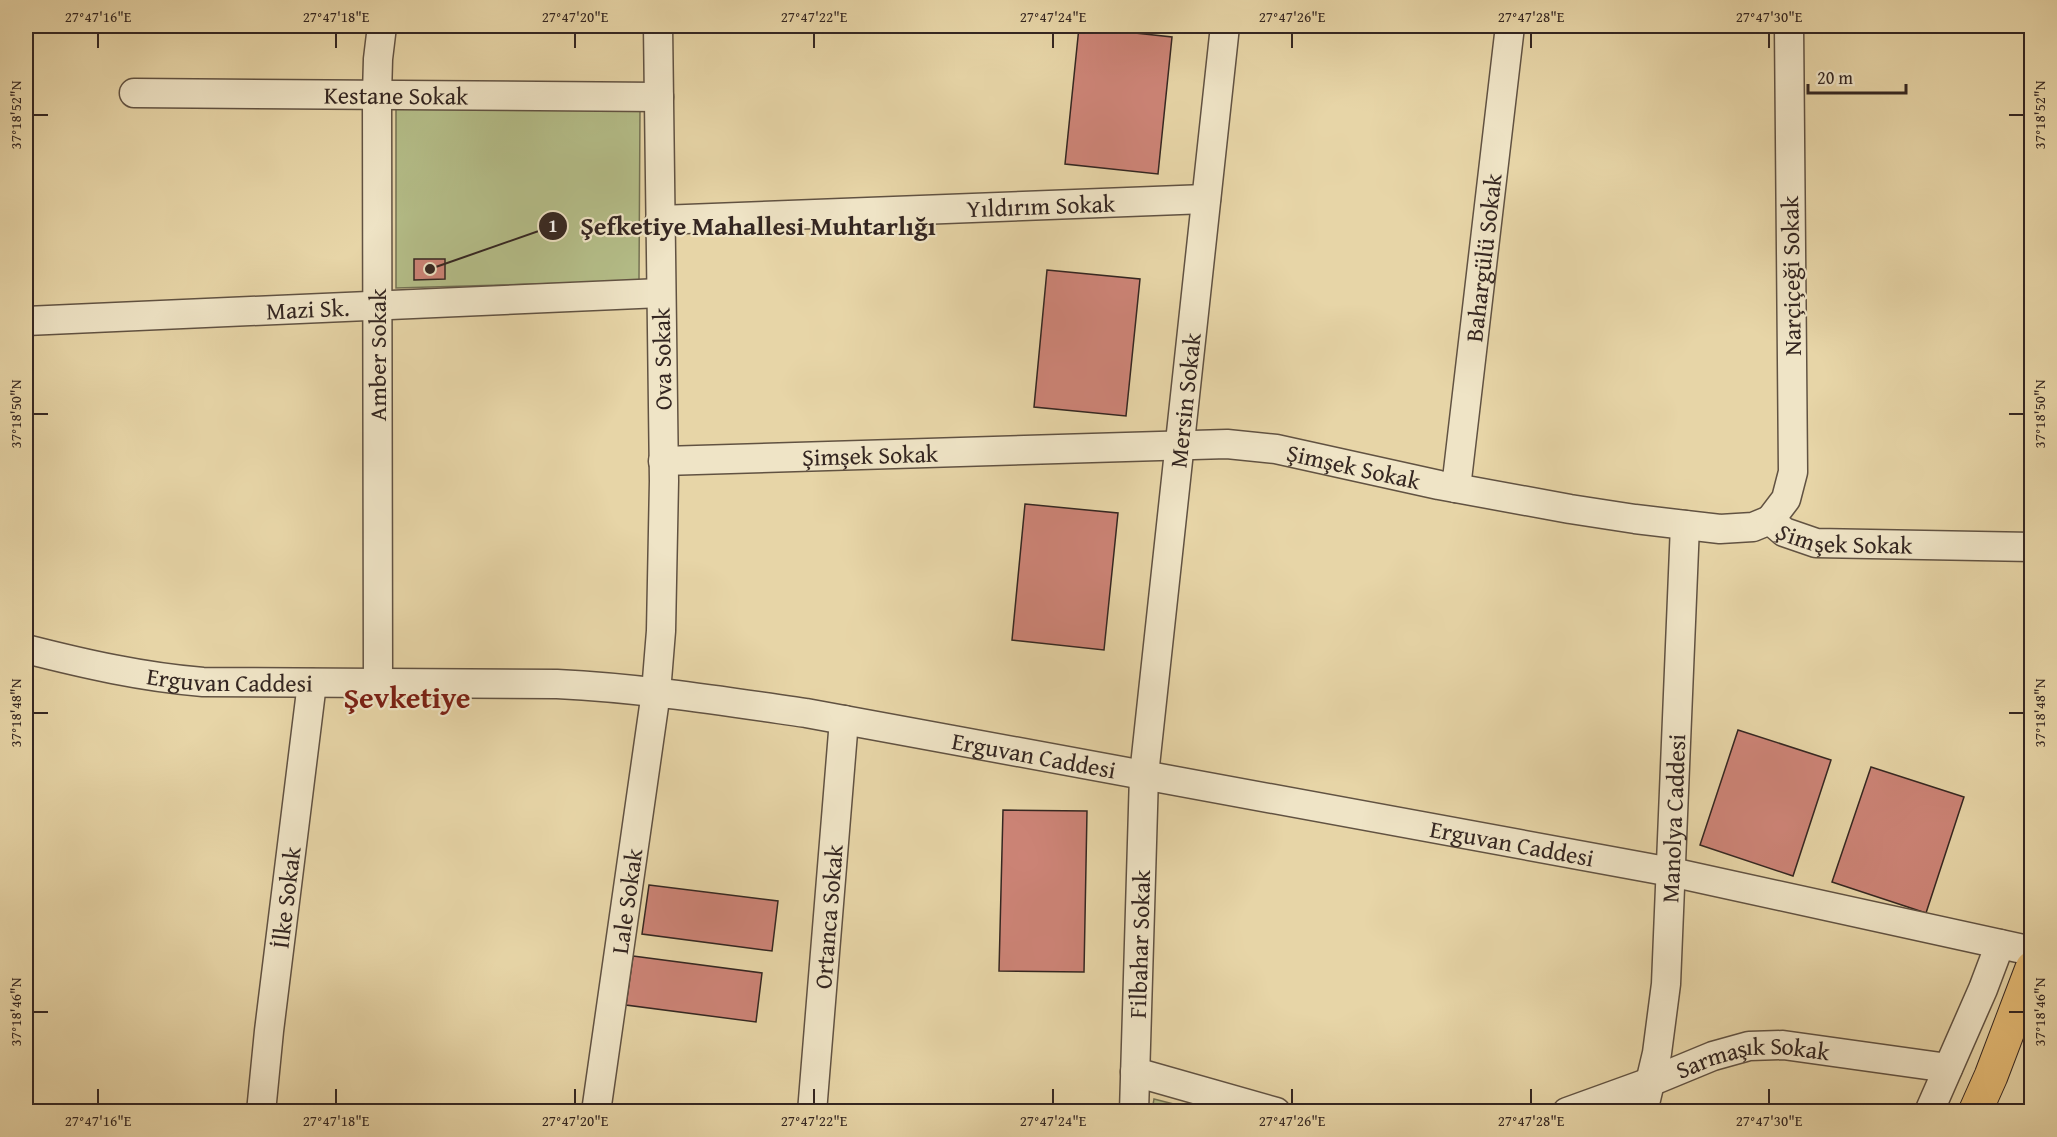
<svg xmlns="http://www.w3.org/2000/svg" width="2057" height="1137" viewBox="0 0 2057 1137" font-family="'Gentium Book Plus',serif">
<style>
.green{fill:#b4bd88;stroke:#747254;stroke-width:1.5}
.building{fill:#cd8477;stroke:#342621;stroke-width:1.5}
.lines{fill:none;stroke-linecap:round;stroke-linejoin:round}
.street-casing{stroke:#615242;stroke-width:31}
.highway-casing{stroke:#342621;stroke-width:35}
.street{stroke:#efe4c6;stroke-width:28}
.highway{stroke:#e4ba74;stroke-width:33}
.ticks{fill:none;stroke:#342621;stroke-width:2}
.labels{text-anchor:middle;dominant-baseline:central;stroke-width:4.5;stroke-linejoin:round;paint-order:stroke}
.street-label{font-size:24px;fill:#342621;stroke:#efe4c6}
.district-label{font-size:30px;font-weight:bold;fill:#7a1f14;stroke:#efe4c6}
.leader{fill:none;stroke:#342621;stroke-width:2}
.callout-dot{fill:#342621;stroke:#efe4c6;stroke-width:2}
.mark-label{font-size:18px;text-anchor:middle;font-weight:bold;fill:#fff}
.callout-label{font-size:26px;text-anchor:middle;font-weight:bold;fill:#342621;stroke:#efe4c6;stroke-width:4.5;stroke-linejoin:round;paint-order:stroke}
.neatline{fill:none;stroke:#342621;stroke-width:2}
.ticks-label{font-size:15px;text-anchor:middle;fill:#342621}
</style>
<rect width="100%" height="100%" fill="#e7d5a7"/>
<filter id="stains"><feTurbulence type="fractalNoise" baseFrequency=".00333" numOctaves="4"/><feColorMatrix values="0 0 0 0 .2 0 0 0 0 .09 0 0 0 0 .02 0 0 0 .5 -.17"/></filter>
<radialGradient id="worn" r=".72"><stop offset=".6" stop-color="#630" stop-opacity="0"/><stop offset="1" stop-color="#630" stop-opacity=".3"/></radialGradient>
<g class="green">
<polygon points="396,105 640,108 639,281 396,288"/>
<polygon points="1154,1099 1201,1111 1152,1111"/>
</g>
<g class="building">
<polygon points="1079,27 1172,37 1158,174 1065,164"/>
<polygon points="414,259 445,259 445,279 414,280"/>
<polygon points="1047,270 1140,279 1126,416 1034,407"/>
<polygon points="1025,504 1118,513 1104,650 1012,640"/>
<polygon points="1738,730 1831,760 1793,876 1700,845"/>
<polygon points="1871,767 1964,797 1926,913 1832,882"/>
<polygon points="1003,810 1087,811 1084,972 999,971"/>
<polygon points="649,885 778,901 772,951 642,934"/>
<polygon points="633,956 762,973 756,1022 626,1005"/>
</g>
<g class="lines">
<g class="street-casing">
<g id="street">
<path id="s1" d="M134 93 659 97"/>
<path id="s2" d="M660 220 1206 199"/>
<path id="s3" d="M26 321 661 293"/>
<path id="s4" d="M663 461 1227 444 1276 449 1439 485 1570 509 1635 519 1720 529 1753 527 1770 520 1784 532 1816 543 2032 547"/>
<path id="s5" d="M1456 488 1510 26"/>
<polyline points="1770,520 1786,499 1793,472 1789,26"/>
<path id="s6" d="M26 649C85 664 142 677 203 682L557 684C641 688 723 701 806 713L1671 872 2032 951"/>
<polyline points="378,684 377,95 378,59 382,26"/>
<polyline points="1135,1072 1276,1112"/>
<path id="s7" d="M261 1112 269 1031 312 683"/>
<path id="s8" d="M596 1112 656 692 661 631 664 481 658 26"/>
<path id="s9" d="M812 1112 844 720"/>
<path id="s10" d="M1134 1112 1144 775 1225 26"/>
<path id="s11" d="M1567 1112 1650 1082 1713 1056 1749 1046 1783 1045 1948 1068"/>
<path id="s12" d="M1643 1112 1657 1053 1666 984 1685 525"/>
<polyline points="1929,1112 1983,989 2000,944"/>
</g>
</g>
<g class="highway-casing">
<polyline id="highway" points="1975,1112 1991,1076 2032,968"/>
</g>
<use href="#street" class="street"/>
<use href="#highway" class="highway"/>
</g>
<path class="ticks" d="M98 33V48M336 33V48M575 33V48M814 33V48M1053 33V48M1292 33V48M1531 33V48M1769 33V48M33 115H48M2009 115H2024M33 414H48M2009 414H2024M33 713H48M2009 713H2024M33 1012H48M2009 1012H2024M98 1089V1104M336 1089V1104M575 1089V1104M814 1089V1104M1053 1089V1104M1292 1089V1104M1531 1089V1104M1769 1089V1104"/>
<g class="labels">
<g class="street-label">
<text stroke="none"><textPath href="#s1" startOffset="262">Kestane Sokak</textPath></text>
<text stroke="none"><textPath href="#s2" startOffset="381">Yıldırım Sokak</textPath></text>
<text stroke="none"><textPath href="#s5" startOffset="232">Bahargülü Sokak</textPath></text>
<text transform="translate(1791 276) rotate(-91)">Narçiçeği Sokak</text>
<text stroke="none"><textPath href="#s3" startOffset="282">Mazi Sk.</textPath></text>
<text transform="translate(377 355) rotate(-90)">Amber Sokak</text>
<text transform="translate(662 359) rotate(-91)">Ova Sokak</text>
<text stroke="none"><textPath href="#s10" startOffset="714">Mersin Sokak</textPath></text>
<text stroke="none"><textPath href="#s4" startOffset="207">Şimşek Sokak</textPath></text>
<text stroke="none"><textPath href="#s4" startOffset="693">Şimşek Sokak</textPath></text>
<text stroke="none"><textPath href="#s4" startOffset="1197">Şimşek Sokak</textPath></text>
<text stroke="none"><textPath href="#s6" startOffset="207">Erguvan Caddesi</textPath></text>
<text stroke="none"><textPath href="#s6" startOffset="1017">Erguvan Caddesi</textPath></text>
<text stroke="none"><textPath href="#s12" startOffset="296">Manolya Caddesi</textPath></text>
<text stroke="none"><textPath href="#s6" startOffset="1503">Erguvan Caddesi</textPath></text>
<text stroke="none"><textPath href="#s7" startOffset="216">İlke Sokak</textPath></text>
<text stroke="none"><textPath href="#s8" startOffset="213">Lale Sokak</textPath></text>
<text stroke="none"><textPath href="#s9" startOffset="196">Ortanca Sokak</textPath></text>
<text stroke="none"><textPath href="#s10" startOffset="168">Filbahar Sokak</textPath></text>
<text stroke="none"><textPath href="#s11" startOffset="196">Sarmaşık Sokak</textPath></text>
</g>
<g class="district-label">
<text x="407" y="697">Şevketiye</text>
</g>
</g>
<path class="leader" d="M430 269L553 226"/>
<g class="callout-dot">
<circle cx="430" cy="269" r="6"/>
<circle cx="553" cy="226" r="15"/>
</g>
<g class="mark-label">
<text x="553" y="232">1</text>
</g>
<g class="callout-label">
<text x="758" y="235">Şefketiye Mahallesi Muhtarlığı</text>
</g>
<rect width="2057" height="1137" fill="none" stroke="#e7d5a7" stroke-width="66"/>
<path d="M1808 84v9h98v-9" fill="none" stroke="#342621" stroke-width="3"/>
<text x="1817" y="84" font-size="18" fill="#342621" stroke="#efe4c6" stroke-width="4.5" paint-order="stroke">20 m</text>
<rect x="33" y="33" width="1991" height="1071" class="neatline"/>
<g class="ticks-label">
<text x="98" y="22">27°47'16"E</text>
<text x="336" y="22">27°47'18"E</text>
<text x="575" y="22">27°47'20"E</text>
<text x="814" y="22">27°47'22"E</text>
<text x="1053" y="22">27°47'24"E</text>
<text x="1292" y="22">27°47'26"E</text>
<text x="1531" y="22">27°47'28"E</text>
<text x="1769" y="22">27°47'30"E</text>
<text transform="translate(16 115) rotate(-90)" y="5">37°18'52"N</text>
<text transform="translate(2040 115) rotate(-90)" y="5">37°18'52"N</text>
<text transform="translate(16 414) rotate(-90)" y="5">37°18'50"N</text>
<text transform="translate(2040 414) rotate(-90)" y="5">37°18'50"N</text>
<text transform="translate(16 713) rotate(-90)" y="5">37°18'48"N</text>
<text transform="translate(2040 713) rotate(-90)" y="5">37°18'48"N</text>
<text transform="translate(16 1012) rotate(-90)" y="5">37°18'46"N</text>
<text transform="translate(2040 1012) rotate(-90)" y="5">37°18'46"N</text>
<text x="98" y="1126">27°47'16"E</text>
<text x="336" y="1126">27°47'18"E</text>
<text x="575" y="1126">27°47'20"E</text>
<text x="814" y="1126">27°47'22"E</text>
<text x="1053" y="1126">27°47'24"E</text>
<text x="1292" y="1126">27°47'26"E</text>
<text x="1531" y="1126">27°47'28"E</text>
<text x="1769" y="1126">27°47'30"E</text>
</g>
<rect width="100%" height="100%" filter="url(#stains)"/>
<rect width="100%" height="100%" fill="url(#worn)"/>
</svg>
